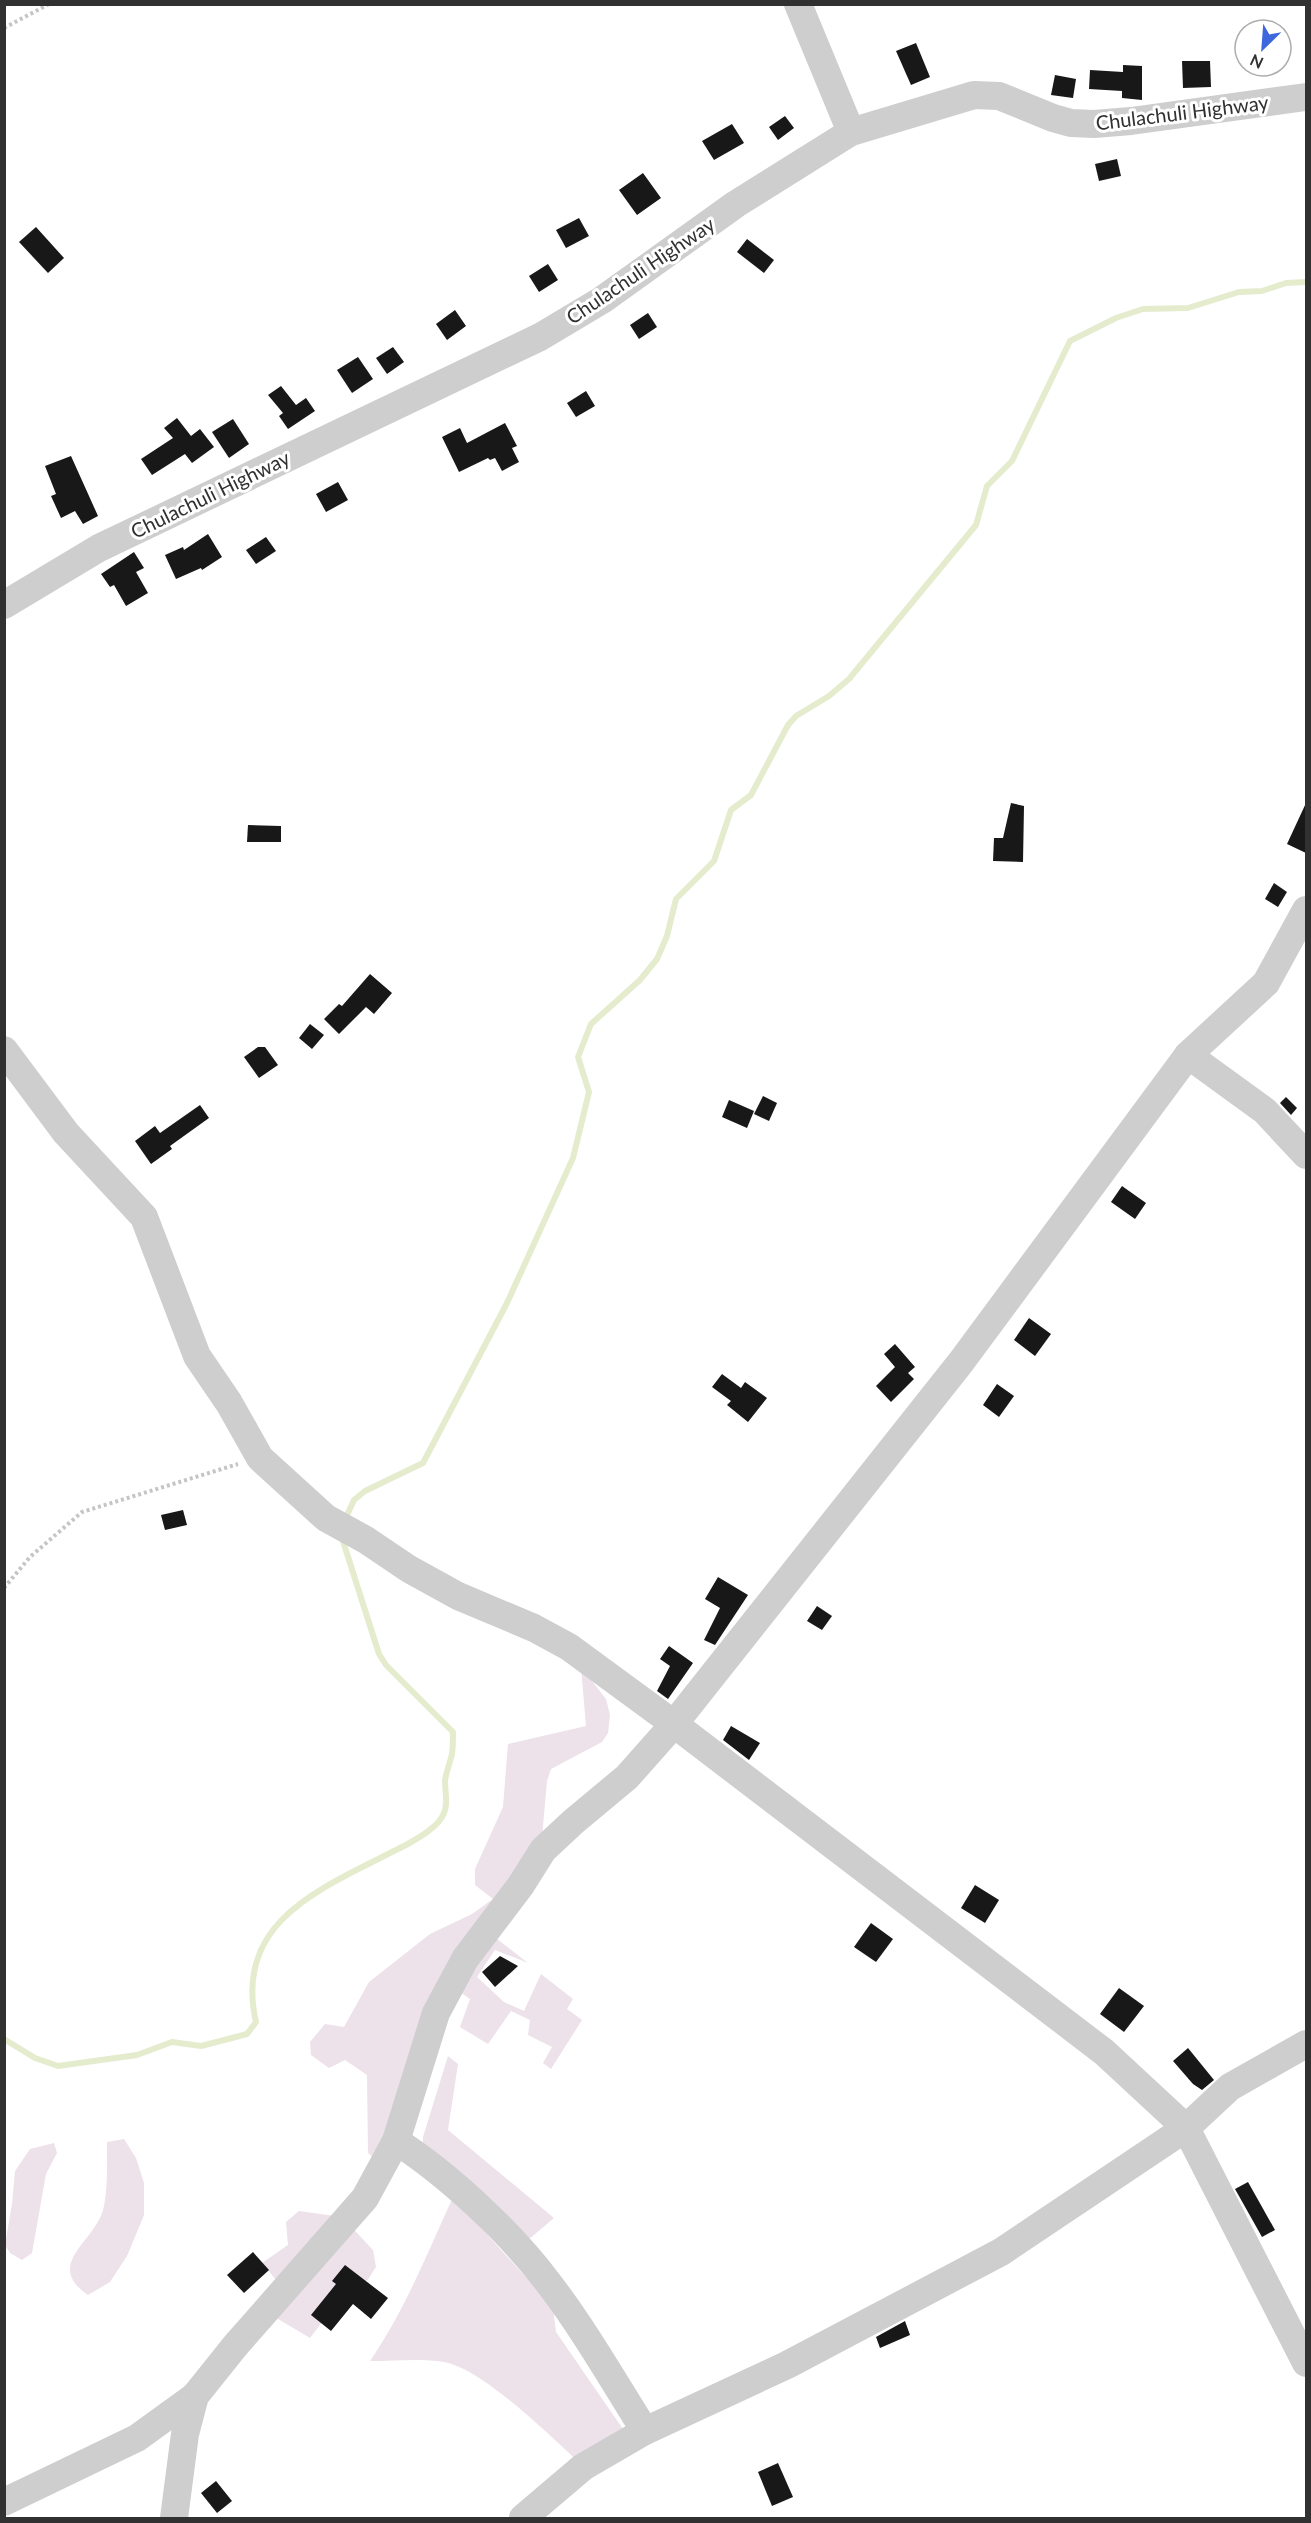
<svg xmlns="http://www.w3.org/2000/svg" width="1311" height="2523" viewBox="0 0 1311 2523" font-family="Lato,sans-serif">
<style>
.green{fill:#ede1ea}
.lines{fill:none;stroke-linecap:round;stroke-linejoin:round}
.stream{stroke:#e5ecce;stroke-width:6}
.building{fill:#181818}
.path{stroke:#c5c5c5;stroke-width:4;stroke-dasharray:3 3;stroke-linecap:butt}
.minor{stroke:#cecece;stroke-width:28}
.labels{text-anchor:middle;dominant-baseline:central;stroke-width:6;stroke-linejoin:round;paint-order:stroke}
.street-label{font-size:20px;fill:#313131;stroke:#fff}
</style>
<rect width="100%" height="100%" fill="#fff"/>
<g class="green">
<polygon points="581,1667 606,1699 610,1715 608,1733 602,1742 551,1769 547,1781 542,1837 508,1890 380,2163 368,2153 367,2075 345,2060 329,2068 311,2055 310,2042 325,2024 344,2027 369,1982 430,1934 472,1914 493,1899 475,1885 475,1869 503,1807 508,1744 586,1726"/>
<polygon points="496,1938 528,1963 495,1950 477,1977 504,2002 524,2011 541,1974 573,1999 567,2009 582,2020 551,2069 543,2063 552,2047 528,2035 530,2020 511,2011 488,2044 460,2027 470,1999 457,1990"/>
<polygon points="448,2056 458,2064 448,2130 554,2218 528,2240 423,2147 423,2137"/>
<path d="M124 2139 136 2158 144 2183V2215L127 2256 110 2282 88 2295C42 2263 98 2241 104 2206 108 2186 107 2162 107 2142Z"/>
<polygon points="54,2143 57,2153 46,2174 32,2253 22,2260 10,2253 5,2245 12,2204 15,2171 30,2149"/>
<path d="M453 2197 553 2307 556 2332 625 2432 580 2463C550 2436 483 2369 444 2362 421 2358 394 2361 370 2361 405 2310 427 2254 453 2197Z"/>
<polygon points="299,2211 342,2217 373,2250 376,2267 367,2281 355,2279 310,2338 273,2316 287,2293 262,2263 288,2245 286,2222"/>
</g>
<g class="lines">
<g class="stream">
<polyline points="348,1513 354,1500 365,1491 423,1463 507,1303 573,1158 589,1092 578,1057 591,1024 640,980 657,959 667,936 676,899 714,861 731,810 751,795 788,725 796,716 829,696 849,679 976,525 987,486 1012,461 1070,341 1116,318 1143,309 1188,308 1239,292 1262,291 1286,283 1306,282"/>
<path d="M4 2039 35 2058 58 2066 137 2055 172 2042 201 2046 247 2034 256 2022C233 1922 320 1889 394 1851 407 1845 435 1830 442 1817 449 1806 445 1793 445 1781 446 1772 450 1763 452 1754 453 1747 453 1739 453 1732L386 1665 379 1654 342 1538"/>
</g>
</g>
<g class="building">
<polygon points="916,43 930,77 911,85 896,51"/>
<polygon points="1182,61 1210,61 1211,87 1183,88"/>
<polygon points="1123,65 1142,66 1142,100 1122,98 1122,91 1089,89 1090,70 1123,72"/>
<polygon points="1055,75 1076,79 1073,98 1051,95"/>
<polygon points="785,116 794,128 778,140 769,127"/>
<polygon points="732,124 744,143 714,160 702,141"/>
<polygon points="1117,159 1121,176 1099,181 1095,164"/>
<polygon points="643,173 661,198 637,215 619,190"/>
<polygon points="579,218 589,236 566,248 556,230"/>
<polygon points="36,227 64,258 48,273 19,242"/>
<polygon points="747,239 774,260 764,273 737,252"/>
<polygon points="548,264 558,280 539,292 529,276"/>
<polygon points="455,310 466,326 447,340 436,324"/>
<polygon points="648,313 657,327 639,339 630,325"/>
<polygon points="393,347 404,362 387,374 376,358"/>
<polygon points="358,357 373,379 352,393 337,370"/>
<polygon points="281,386 296,405 306,398 315,411 288,429 279,416 283,413 268,395"/>
<polygon points="586,391 595,406 576,417 567,403"/>
<polygon points="177,418 191,436 200,429 214,447 192,463 185,454 152,475 141,459 173,438 164,428"/>
<polygon points="233,419 249,444 229,458 212,432"/>
<polygon points="505,423 517,446 512,448 519,462 502,471 495,458 490,460 488,458 459,472 442,437 460,428 467,443"/>
<polygon points="71,456 98,516 83,524 75,511 61,518 51,496 56,494 45,466"/>
<polygon points="338,482 348,500 326,512 316,494"/>
<polygon points="208,534 222,557 202,570 201,568 176,579 165,555 183,547 184,550"/>
<polygon points="266,537 276,551 256,564 246,550"/>
<polygon points="134,552 144,568 136,572 148,593 126,606 114,585 110,587 101,574"/>
<polygon points="1011,803 1024,806 1023,862 993,861 994,838 1003,838"/>
<polygon points="1306,803 1306,853 1287,844"/>
<polygon points="248,825 281,826 281,842 247,842"/>
<polygon points="1274,883 1287,892 1278,907 1265,899"/>
<polygon points="370,974 392,993 374,1014 366,1007 339,1034 324,1019 339,1004 342,1006"/>
<polygon points="310,1024 324,1035 312,1049 299,1038"/>
<polygon points="258,1047 265,1047 278,1065 259,1078 244,1057"/>
<polygon points="763,1096 777,1103 769,1121 754,1114"/>
<polygon points="1286,1097 1297,1108 1291,1115 1280,1103"/>
<polygon points="729,1100 754,1111 747,1128 722,1117"/>
<polygon points="200,1105 209,1118 170,1146 172,1149 151,1164 135,1141 155,1126 160,1133"/>
<polygon points="1122,1186 1146,1203 1135,1219 1111,1202"/>
<polygon points="1029,1318 1051,1334 1035,1356 1014,1340"/>
<polygon points="895,1344 915,1367 908,1373 914,1379 891,1402 876,1386 895,1367 884,1354"/>
<polygon points="722,1374 741,1388 745,1382 767,1398 748,1422 727,1405 731,1401 712,1387"/>
<polygon points="997,1384 1014,1396 999,1417 983,1405"/>
<polygon points="183,1510 187,1525 165,1530 161,1515"/>
<polygon points="718,1577 748,1595 715,1645 704,1640 720,1608 705,1599"/>
<polygon points="817,1606 832,1616 822,1630 807,1621"/>
<polygon points="669,1646 693,1663 668,1699 657,1691 670,1666 660,1659"/>
<polygon points="731,1726 760,1743 749,1760 723,1740"/>
<polygon points="975,1885 999,1900 985,1923 961,1908"/>
<polygon points="871,1923 893,1939 876,1962 854,1947"/>
<polygon points="500,1956 518,1966 495,1987 482,1972"/>
<polygon points="1119,1988 1144,2006 1124,2032 1100,2014"/>
<polygon points="1188,2048 1214,2080 1202,2090 1193,2084 1173,2061"/>
<polygon points="1248,2182 1275,2230 1262,2237 1235,2189"/>
<polygon points="253,2252 269,2270 244,2293 227,2275"/>
<polygon points="345,2265 388,2298 371,2319 353,2304 331,2331 311,2315 336,2284 332,2281"/>
<polygon points="905,2321 910,2335 880,2348 876,2337"/>
<polygon points="778,2463 793,2497 772,2506 758,2472"/>
<polygon points="216,2481 232,2501 217,2513 201,2493"/>
</g>
<g class="lines">
<g class="path">
<polyline points="4,28 49,4"/>
<polyline points="4,1588 30,1557 82,1512 238,1464"/>
</g>
<g class="minor">
<polyline points="798,4 851,132"/>
<polyline points="4,605 99,548 540,337 602,300 736,204 851,132 974,95 999,96 1053,118 1071,123 1094,124 1131,121 1306,97"/>
<polyline points="4,1050 66,1133 144,1217 197,1356 229,1403 260,1458 326,1518 366,1540 409,1569 458,1596 534,1628 569,1647 674,1724 1104,2052 1186,2128 1306,2363"/>
<polyline points="1188,1055 1265,1111 1306,1155"/>
<path d="M396 2141C449 2175 512 2234 550 2285 585 2331 614 2382 645 2431"/>
<polyline points="4,2502 137,2438 195,2396"/>
<polyline points="174,2518 185,2434 195,2396 235,2346 365,2198 396,2141 436,2013 465,1959 521,1885 543,1850 573,1822 627,1777 674,1724 961,1362 1188,1055 1266,983 1306,910"/>
<polyline points="523,2518 583,2467 645,2431 787,2365 1001,2252 1186,2128 1230,2087 1306,2044"/>
</g>
</g>
<g class="labels">
<g class="street-label">
<text transform="translate(1182 112) rotate(-7)">Chulachuli Highway</text>
<text transform="translate(640 270) rotate(-34)">Chulachuli Highway</text>
<text transform="translate(210 494) rotate(-26)">Chulachuli Highway</text>
</g>
</g>
<rect width="1311" height="2523" fill="none" stroke="#313131" stroke-width="12"/>
<g transform="translate(1263 48) rotate(205)"><circle r="28" fill="#ffffff" stroke="#adadad" stroke-width="1.5"/>
<path d="M0-4.5L10 22L0 15L-10 22Z" fill="#3f67dd"/>
<text y="-9" font-size="16" font-weight="bold" text-anchor="middle" fill="#313131">N</text>
</g>
</svg>
